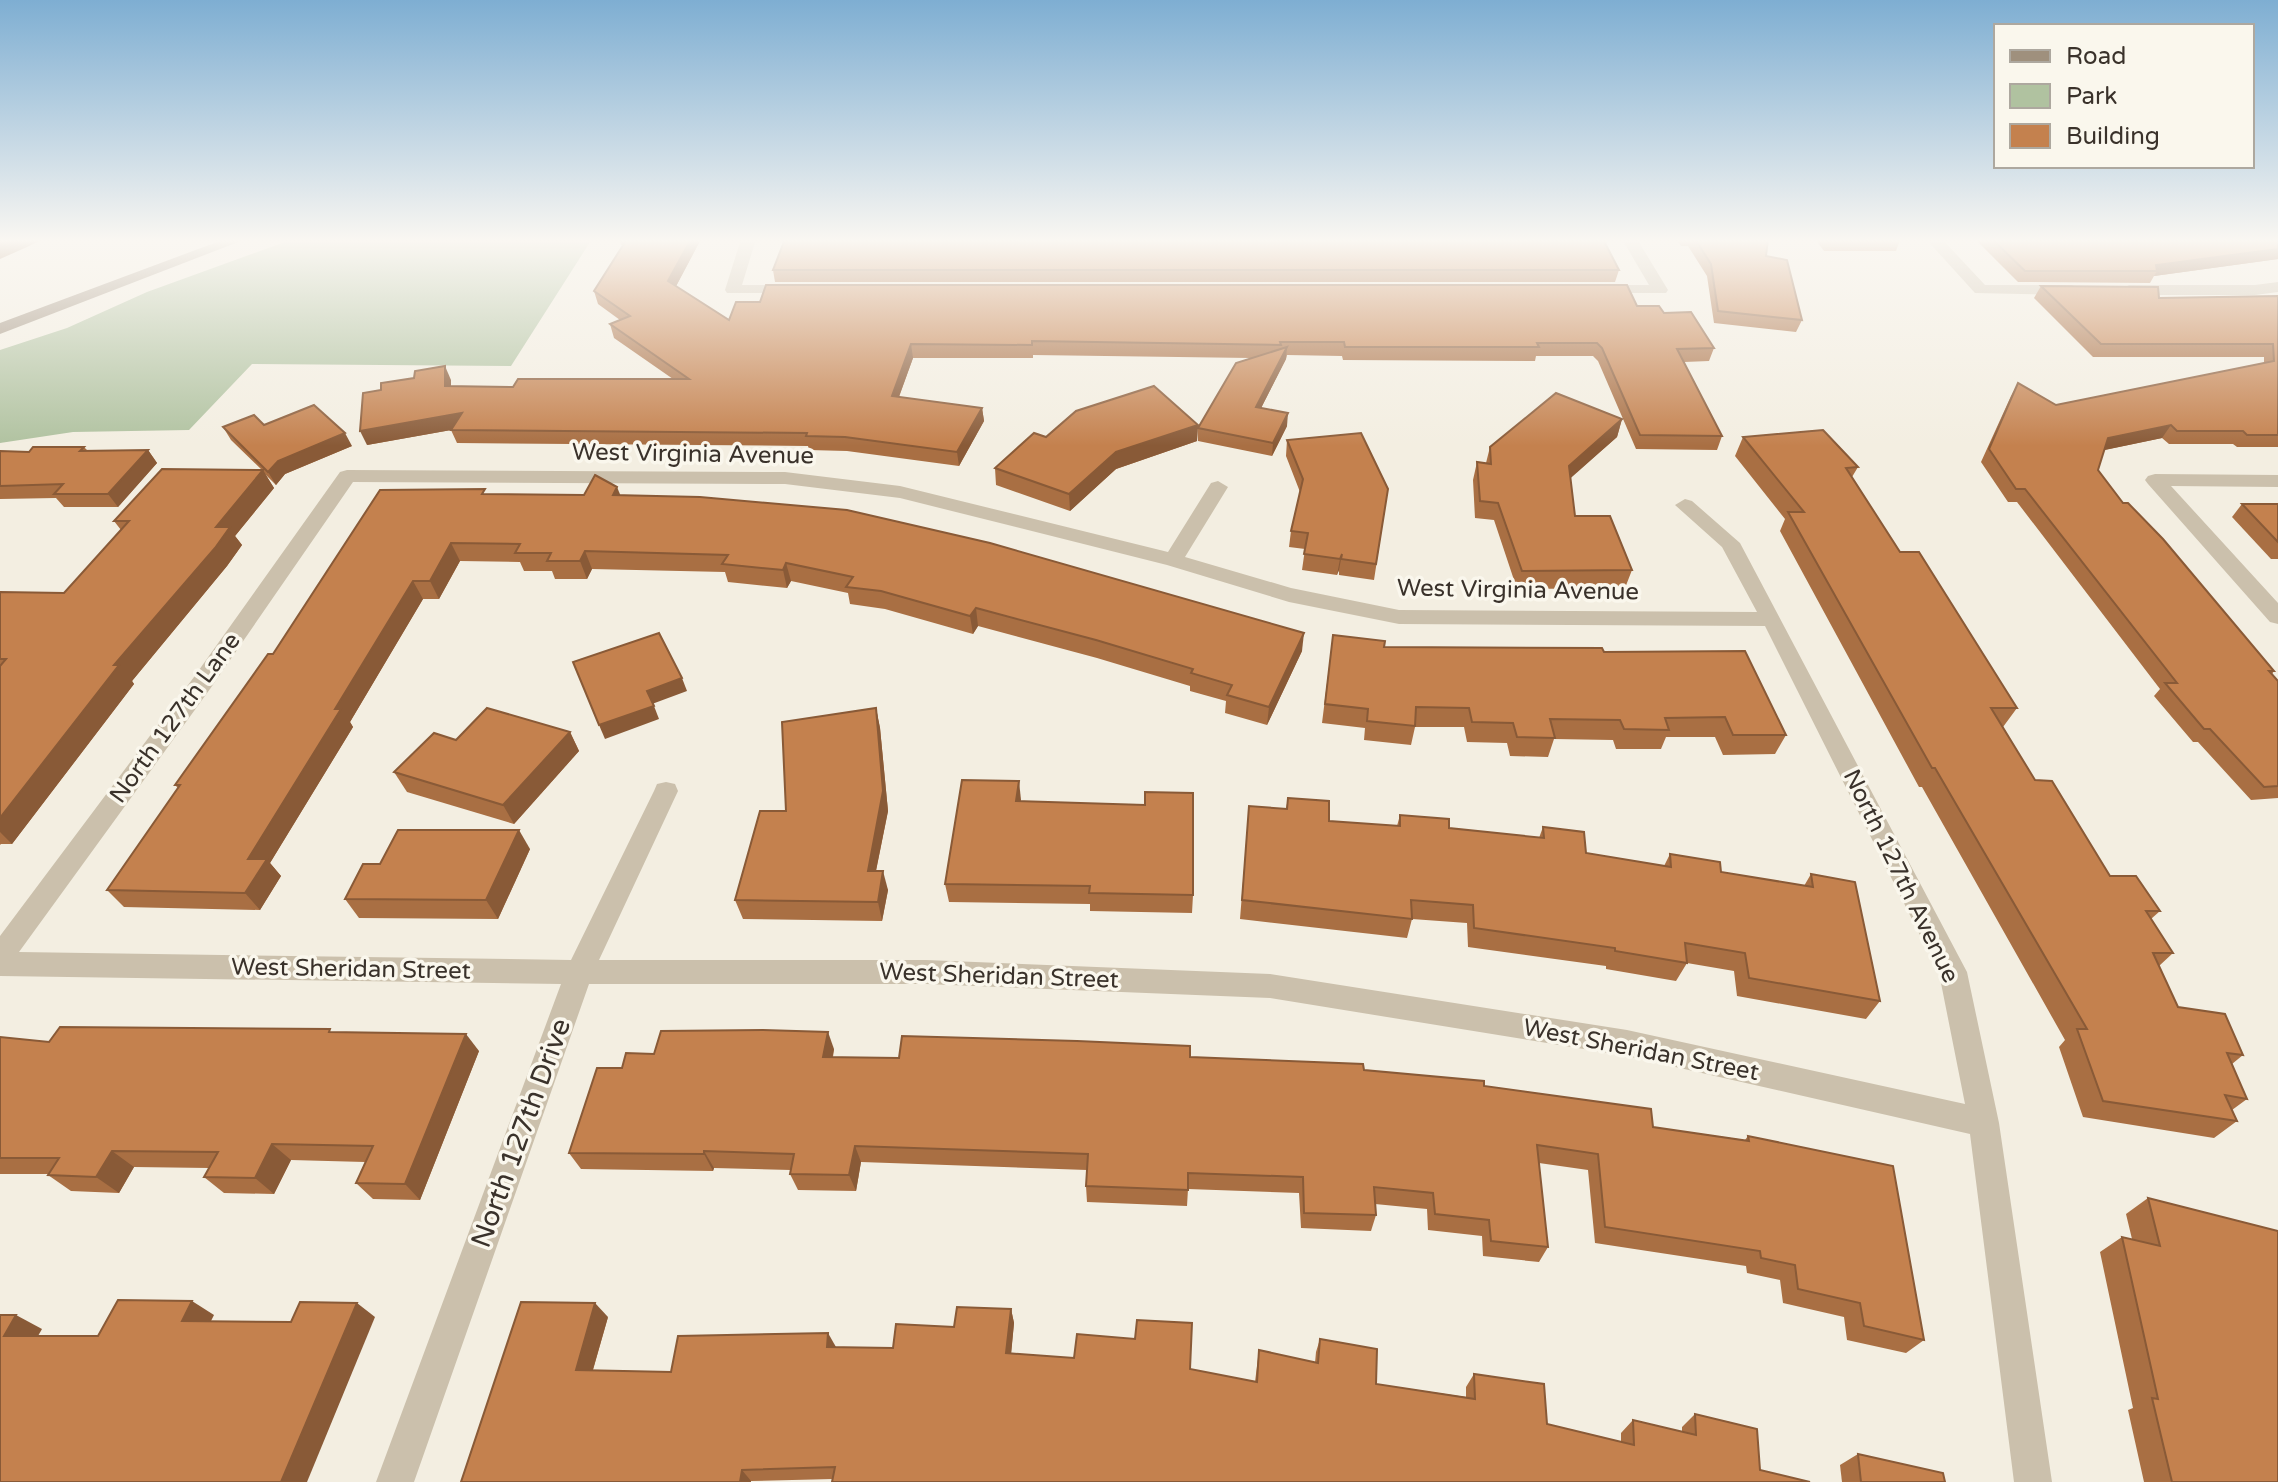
<svg xmlns="http://www.w3.org/2000/svg" width="2278" height="1482" viewBox="0 0 2278 1482" font-family="'Varela Round',sans-serif">
<style>
.green{fill:#b0c2a0}
.lines{fill:none;stroke-linecap:round;stroke-linejoin:round}
.street{fill:#cbc0ac;fill-rule:evenodd}
.secondary{fill:#9f907d;fill-rule:evenodd}
.wall{fill:#a96f43}
.shaded-wall{fill:#895a37}
.building{fill:#c4814e;stroke:#895a37;stroke-width:2}
.labels{text-anchor:middle;dominant-baseline:central;stroke-width:7;stroke-linejoin:round;paint-order:stroke}
.street-label{font-size:24px;fill:#3a322b;stroke:#faf7ed}
.near-street-label{font-size:28px;fill:#3a322b;stroke:#faf7ed}
</style>
<rect width="100%" height="100%" fill="#f3eee1"/>
<polygon class="green" points="293,239 592,239 511,366 252,364 189,430 73,432 0,443 0,350 67,328 147,292"/>
<g class="lines">
<g class="street">
<polygon points="741,239 756,239 742,285 797,285 805,290 803,293 727,293 725,290"/>
<polygon points="1622,239 1637,239 1668,290 1666,293 1591,293 1589,290 1597,285 1649,285"/>
<polygon points="1926,239 1942,239 1985,285 2072,285 2080,290 2072,295 1975,293"/>
<polygon points="2278,282 2278,292 2255,295 2129,295 2121,290 2129,285 2255,285"/>
<path d="M347 470 785 472 900 486 1168 552 1211 483 1218 481 1228 487 1185 557 1291 588 1399 610 1757 612 1722 547 1675 505 1685 499 1692 501 1740 543 1967 972 1999 1123 2052 1482H2014L1970 1134 1627 1056 1270 998 926 984H589L414 1482H376L561 984 0 976V936L194 677 340 472ZM353 482 785 484 900 498 1167 565 1289 602 1399 624 1765 626 1939 973 1965 1104 1627 1030 1270 974 926 960H599L678 791 675 784 666 782 657 784 654 791 571 960 19 952 210 689Z"/>
<polygon points="2155,474 2278,475 2278,487 2171,486 2278,603 2278,624 2270,622 2148,484 2145,480 2148,476"/>
</g>
<polygon class="secondary" points="225,239 246,239 0,334 0,323"/>
</g>
<g class="wall">
<polygon points="619,239 701,239 676,286 729,320 1637,306 1664,313 1714,348 1709,361 1684,362 1722,436 1717,450 1636,449 1598,361 1593,356 1536,356 1535,361 1343,360 1342,356 1287,355 1286,359 1261,408 1287,426 1272,456 1198,441 1198,428 1251,358 1033,355 1033,358 913,358 899,397 982,408 984,421 959,466 847,451 809,450 808,446 457,443 451,430 367,445 451,380 451,386 513,387 673,379 614,338 610,324 620,320 598,304 594,291 623,245 621,245"/>
<polygon points="1677,239 1768,239 1766,256 1802,320 1796,332 1714,323 1707,276 1688,246 1681,246"/>
<polygon points="1815,239 1900,239 1900,240 1896,251 1824,251"/>
<polygon points="1975,239 2278,239 2278,259 2154,276 2150,283 2018,282"/>
<polygon points="773,270 1619,270 1615,282 775,282"/>
<polygon points="2041,286 2159,298 2278,296 2278,447 2237,447 2233,444 2169,444 2162,438 2104,450 2098,470 2123,503 2274,671 2272,674 2278,681 2278,798 2251,800 2198,742 2193,742 2154,696 2160,689 2017,502 2008,502 1981,462 2011,396 2018,383 2056,405 2264,363 2264,357 2093,357 2034,298"/>
<polygon points="1622,419 1617,437 1570,478 1575,516 1632,570 1625,588 1517,589 1494,520 1475,518 1473,480 1477,462 1486,463 1490,447"/>
<polygon points="264,425 352,446 285,474 276,485 265,474 274,488 235,536 242,545 227,566 132,681 134,684 12,844 1,844 0,845 0,592 64,593 121,530 114,521 262,470 231,440 223,427"/>
<polygon points="1198,425 1197,441 1116,469 1070,511 996,485 995,468 1046,437"/>
<polygon points="1743,437 1858,467 1852,477 1900,552 2017,708 2003,727 2035,780 2110,876 2160,911 2151,919 2173,953 2159,966 2178,1007 2243,1055 2232,1064 2247,1099 2232,1110 2237,1121 2214,1138 2083,1117 2059,1047 2065,1040 1922,787 1919,787 1780,531 1785,519 1735,456"/>
<polygon points="1287,440 1388,489 1374,580 1339,575 1339,570 1337,575 1302,570 1305,549 1289,547 1291,531 1300,492 1286,456"/>
<polygon points="84,447 87,450 148,450 157,463 118,507 64,507 56,498 0,499 0,451 29,452"/>
<polygon points="487,494 621,495 1302,651 1267,725 1225,713 1226,701 1190,691 1190,686 1097,658 978,626 973,634 885,609 850,604 848,593 791,581 787,588 728,582 725,572 592,569 587,579 555,579 552,571 524,571 520,562 460,561 439,599 423,599 350,722 353,727 270,863 281,876 260,910 124,907 107,890 178,788 175,785 273,654"/>
<polygon points="2242,504 2278,504 2278,559 2271,559 2232,517"/>
<polygon points="1333,635 1384,647 1604,652 1786,735 1775,754 1723,755 1715,737 1666,737 1661,749 1616,749 1613,740 1554,739 1548,757 1510,756 1507,743 1467,742 1464,727 1415,727 1411,745 1364,740 1365,728 1322,723"/>
<polygon points="876,708 880,728 888,811 876,871 888,890 882,921 743,919 735,900 786,811"/>
<polygon points="570,732 579,751 514,824 407,792 394,772 456,740"/>
<polygon points="1288,798 1329,821 1397,826 1400,815 1449,828 1539,838 1543,827 1586,853 1664,866 1670,854 1721,872 1804,886 1811,874 1880,1001 1866,1019 1737,996 1734,971 1687,963 1676,981 1606,969 1606,966 1468,947 1467,923 1412,919 1407,938 1240,919 1249,806 1286,809"/>
<polygon points="1021,801 1193,895 1192,913 1090,911 1090,904 949,902 945,884"/>
<polygon points="530,849 498,919 359,918 345,899 380,864"/>
<polygon points="333,1032 479,1051 420,1200 373,1199 356,1183 365,1162 291,1160 274,1194 224,1193 204,1177 209,1168 134,1167 119,1193 71,1191 48,1175 49,1174 0,1174 0,1037 49,1042"/>
<polygon points="834,1049 833,1057 1190,1057 1364,1070 1484,1086 1653,1127 1745,1140 1748,1136 1924,1340 1906,1353 1847,1340 1844,1317 1783,1303 1780,1280 1747,1273 1746,1266 1595,1243 1588,1170 1539,1163 1548,1247 1539,1262 1483,1256 1482,1236 1428,1230 1427,1209 1375,1204 1376,1215 1371,1231 1301,1228 1299,1193 1188,1189 1187,1206 1087,1202 1086,1186 1087,1170 861,1162 856,1191 798,1190 790,1174 791,1170 714,1168 713,1171 581,1169 569,1153 622,1068 654,1054"/>
<polygon points="2148,1198 2278,1482 2144,1482 2128,1410 2133,1408 2100,1252 2122,1237 2132,1239 2126,1214"/>
<polygon points="1011,1309 1014,1323 1011,1353 1190,1369 1255,1382 1259,1350 1315,1363 1316,1352 1320,1339 1376,1384 1466,1397 1466,1387 1474,1374 1547,1424 1621,1442 1621,1433 1633,1420 1682,1432 1682,1427 1695,1414 1760,1470 833,1479 751,1481 461,1482 608,1317 593,1370 671,1372 836,1347 893,1348"/>
<polygon points="1858,1454 1945,1482 1842,1482 1840,1465"/>
</g>
<g class="shaded-wall">
<polygon points="12,239 43,239 27,247 0,259 0,244"/>
<polygon points="691,239 701,239 672,294 668,281"/>
<polygon points="2278,249 2278,259 2154,276 2157,271 2156,265"/>
<polygon points="911,344 913,358 894,410 892,396"/>
<polygon points="1287,347 1286,359 1255,420 1256,407"/>
<polygon points="445,366 451,380 451,400 445,386"/>
<polygon points="982,408 984,421 959,466 957,452"/>
<polygon points="462,413 468,427 367,445 360,431"/>
<polygon points="1288,413 1287,426 1272,456 1273,443"/>
<polygon points="1622,419 1617,437 1564,484 1569,466"/>
<polygon points="1198,425 1197,441 1116,469 1070,511 1069,494 1116,452"/>
<polygon points="2171,425 2162,438 2100,451 2108,438"/>
<polygon points="345,433 352,446 285,474 276,485 268,472 278,461"/>
<polygon points="148,450 157,463 118,507 108,494"/>
<polygon points="263,470 274,488 235,536 242,545 227,566 132,681 134,684 12,844 0,832 0,818 216,527"/>
<polygon points="617,487 624,504 613,495"/>
<polygon points="451,543 460,561 439,599 430,581"/>
<polygon points="585,551 592,569 587,579 580,561"/>
<polygon points="1342,554 1339,570 1337,575 1340,559"/>
<polygon points="786,563 791,581 787,588 783,570"/>
<polygon points="413,581 423,599 350,722 353,727 270,863 281,876 260,910 245,893 248,859 335,709"/>
<polygon points="976,608 978,626 973,634 970,616"/>
<polygon points="1304,633 1302,651 1267,725 1269,707"/>
<polygon points="682,678 687,691 652,704 647,691"/>
<polygon points="654,706 659,719 605,739 599,725"/>
<polygon points="876,708 880,728 888,811 872,890 868,871"/>
<polygon points="570,732 579,751 514,824 503,805"/>
<polygon points="1019,781 1021,800 1019,820 1016,801"/>
<polygon points="519,830 530,849 498,919 486,900"/>
<polygon points="883,871 888,890 882,921 878,902"/>
<polygon points="828,1032 834,1049 829,1074 823,1057"/>
<polygon points="466,1034 479,1051 420,1200 405,1184"/>
<polygon points="272,1144 291,1160 274,1194 255,1178"/>
<polygon points="855,1146 861,1162 856,1191 849,1175"/>
<polygon points="112,1151 134,1167 119,1193 96,1177"/>
<polygon points="704,1151 714,1168 713,1171 704,1154"/>
<polygon points="192,1301 214,1315 204,1335 182,1321"/>
<polygon points="357,1303 375,1317 307,1482 281,1482"/>
<polygon points="595,1303 608,1317 589,1383 576,1370"/>
<polygon points="1011,1309 1014,1323 1010,1366 1006,1353"/>
<polygon points="16,1315 42,1329 30,1350 4,1336"/>
<polygon points="828,1333 836,1347 827,1347"/>
<polygon points="742,1470 751,1481 751,1482 740,1482"/>
</g>
<g class="building">
<polygon points="0,239 12,239 0,244"/>
<polygon points="627,239 691,239 668,281 729,320 736,302 760,302 766,285 1627,285 1637,306 1659,306 1664,313 1691,312 1714,348 1677,349 1722,436 1640,435 1602,348 1597,343 1537,343 1539,347 1345,347 1344,342 1280,342 1281,345 1032,341 1032,345 911,344 892,396 982,408 957,452 845,437 806,436 807,433 451,430 462,413 360,431 363,393 381,390 381,383 414,378 415,371 445,366 445,386 513,387 518,379 689,379 610,324 630,316 594,291"/>
<polygon points="785,239 1603,239 1619,270 773,270"/>
<polygon points="1695,239 1768,239 1766,256 1787,260 1802,320 1718,311 1711,264"/>
<polygon points="1828,239 1900,239 1900,240 1829,240"/>
<polygon points="1992,239 2278,239 2278,249 2156,265 2157,271 2025,271"/>
<polygon points="2041,286 2158,287 2159,298 2278,296 2278,435 2247,435 2243,431 2177,431 2171,425 2108,438 2098,470 2123,503 2128,503 2163,539 2274,671 2269,671 2278,681 2278,786 2264,787 2210,729 2204,729 2165,683 2177,683 2025,489 2016,489 1989,449 2018,383 2056,405 2274,361 2273,344 2101,344"/>
<polygon points="1287,347 1256,407 1288,413 1273,443 1198,428 1236,363"/>
<polygon points="1154,386 1198,425 1116,452 1069,494 995,468 1034,433 1046,437 1076,411"/>
<polygon points="1556,393 1622,419 1569,466 1575,516 1610,516 1632,570 1522,571 1498,503 1480,501 1477,462 1491,464 1490,447"/>
<polygon points="314,405 345,433 278,461 268,472 223,427 254,415 264,425"/>
<polygon points="1823,430 1858,467 1846,468 1900,552 1919,552 2017,708 1991,708 2035,780 2052,781 2110,876 2136,876 2160,911 2146,911 2173,953 2153,953 2178,1007 2225,1014 2243,1055 2227,1053 2247,1099 2225,1095 2237,1121 2103,1101 2077,1029 2087,1029 1935,768 1932,768 1788,512 1804,512 1743,437"/>
<polygon points="1361,433 1388,489 1376,564 1341,559 1342,554 1340,559 1304,554 1308,533 1291,531 1303,479 1287,440"/>
<polygon points="33,447 84,447 80,451 148,450 108,494 54,494 63,484 0,486 0,451 29,452"/>
<polygon points="162,469 263,470 216,527 230,527 215,548 114,665 119,665 0,818 0,666 6,659 0,659 0,592 64,593 129,521 114,521"/>
<polygon points="595,475 617,487 613,495 700,497 847,510 990,543 1304,633 1269,707 1227,695 1232,685 1191,673 1193,669 1096,640 976,608 970,616 881,591 846,587 853,577 786,563 783,570 722,564 728,555 585,551 580,561 547,561 551,553 515,553 520,544 451,543 430,581 413,581 335,709 341,709 248,859 267,859 245,893 107,890 180,785 175,785 268,654 273,654 380,490 485,489 482,494 584,495"/>
<polygon points="2242,504 2278,504 2278,542"/>
<polygon points="659,633 682,678 647,691 654,706 599,725 573,662"/>
<polygon points="1333,635 1385,641 1384,647 1602,648 1604,652 1745,651 1786,735 1733,735 1725,717 1665,718 1669,730 1624,729 1620,720 1550,719 1555,738 1517,737 1513,723 1472,722 1469,708 1416,707 1415,726 1367,721 1368,709 1325,704"/>
<polygon points="487,708 570,732 503,805 394,772 434,733 456,740"/>
<polygon points="876,708 883,791 868,871 883,871 878,902 735,900 760,811 786,811 782,722"/>
<polygon points="962,780 1019,781 1016,801 1145,805 1145,792 1193,793 1193,895 1089,893 1090,886 945,884"/>
<polygon points="1288,798 1329,801 1329,821 1400,826 1400,815 1449,819 1449,828 1544,838 1543,827 1584,832 1586,853 1671,867 1670,854 1720,862 1721,872 1813,887 1811,874 1855,882 1880,1001 1749,978 1745,953 1685,943 1687,963 1615,951 1615,948 1474,928 1473,905 1411,900 1412,919 1242,900 1249,806 1287,809"/>
<polygon points="398,830 519,830 486,900 345,899 363,864 380,864"/>
<polygon points="60,1027 330,1029 329,1032 466,1034 405,1184 356,1183 373,1146 272,1144 255,1178 204,1177 218,1152 112,1151 96,1177 48,1175 59,1158 0,1158 0,1037 49,1042"/>
<polygon points="763,1030 828,1032 823,1057 899,1058 902,1036 1077,1041 1190,1046 1190,1057 1363,1064 1364,1070 1484,1081 1484,1086 1651,1109 1653,1127 1749,1141 1748,1136 1893,1166 1924,1340 1864,1326 1860,1303 1798,1289 1795,1265 1761,1258 1760,1251 1605,1227 1598,1154 1537,1145 1548,1247 1491,1241 1489,1220 1435,1214 1433,1193 1374,1187 1376,1215 1304,1213 1303,1177 1188,1173 1188,1190 1086,1186 1088,1154 855,1146 849,1175 790,1174 794,1154 704,1151 704,1154 569,1153 597,1068 622,1068 626,1053 654,1054 661,1031"/>
<polygon points="2148,1198 2278,1231 2278,1482 2172,1482 2152,1398 2158,1399 2122,1237 2160,1246"/>
<polygon points="118,1300 192,1301 182,1321 291,1322 300,1302 357,1303 281,1482 0,1482 0,1315 16,1315 4,1336 98,1336"/>
<polygon points="521,1302 595,1303 576,1370 671,1372 678,1336 828,1333 827,1347 893,1348 896,1324 954,1327 957,1307 1011,1309 1006,1353 1074,1358 1077,1334 1135,1339 1137,1320 1192,1323 1190,1369 1257,1382 1259,1350 1318,1363 1320,1339 1377,1349 1376,1384 1475,1399 1474,1374 1544,1384 1547,1424 1634,1445 1633,1420 1696,1435 1695,1414 1757,1429 1760,1470 1810,1482 832,1482 835,1467 742,1470 740,1482 461,1482"/>
<polygon points="1858,1454 1943,1473 1945,1482 1861,1482"/>
</g>
<linearGradient id="sky" x2="0" y2="1"><stop stop-color="#7eaed2"/><stop offset="0.54" stop-color="#faf7f2"/><stop offset="1" stop-color="#faf7f2" stop-opacity="0"/></linearGradient>
<rect width="2278" height="446" fill="url(#sky)"/>
<g class="labels">
<g class="street-label">
<text transform="translate(693 454) rotate(1)">West Virginia Avenue</text>
<text transform="translate(1518 590) rotate(1)">West Virginia Avenue</text>
<text transform="translate(175 718) rotate(-54)">North 127th Lane</text>
<text transform="translate(1901 876) rotate(64)">North 127th Avenue</text>
<text transform="translate(351 969) rotate(1)">West Sheridan Street</text>
<text transform="translate(999 976) rotate(2)">West Sheridan Street</text>
<text transform="translate(1641 1050) rotate(11)">West Sheridan Street</text>
</g>
<g class="near-street-label">
<text transform="translate(521 1133) rotate(-70)">North 127th Drive</text>
</g>
</g>
<rect x="1994" y="24" width="260" height="144" fill="#faf7ed" stroke="#ada89f" stroke-width="2"/>
<rect x="2010" y="50" width="40" height="12" fill="#9f907d" stroke="#ada89f" stroke-width="2"/>
<text x="2066" y="64" font-size="24" fill="#3a322b">Road</text>
<rect x="2010" y="84" width="40" height="24" fill="#b0c2a0" stroke="#ada89f" stroke-width="2"/>
<text x="2066" y="104" font-size="24" fill="#3a322b">Park</text>
<rect x="2010" y="124" width="40" height="24" fill="#c4814e" stroke="#ada89f" stroke-width="2"/>
<text x="2066" y="144" font-size="24" fill="#3a322b">Building</text>
</svg>
